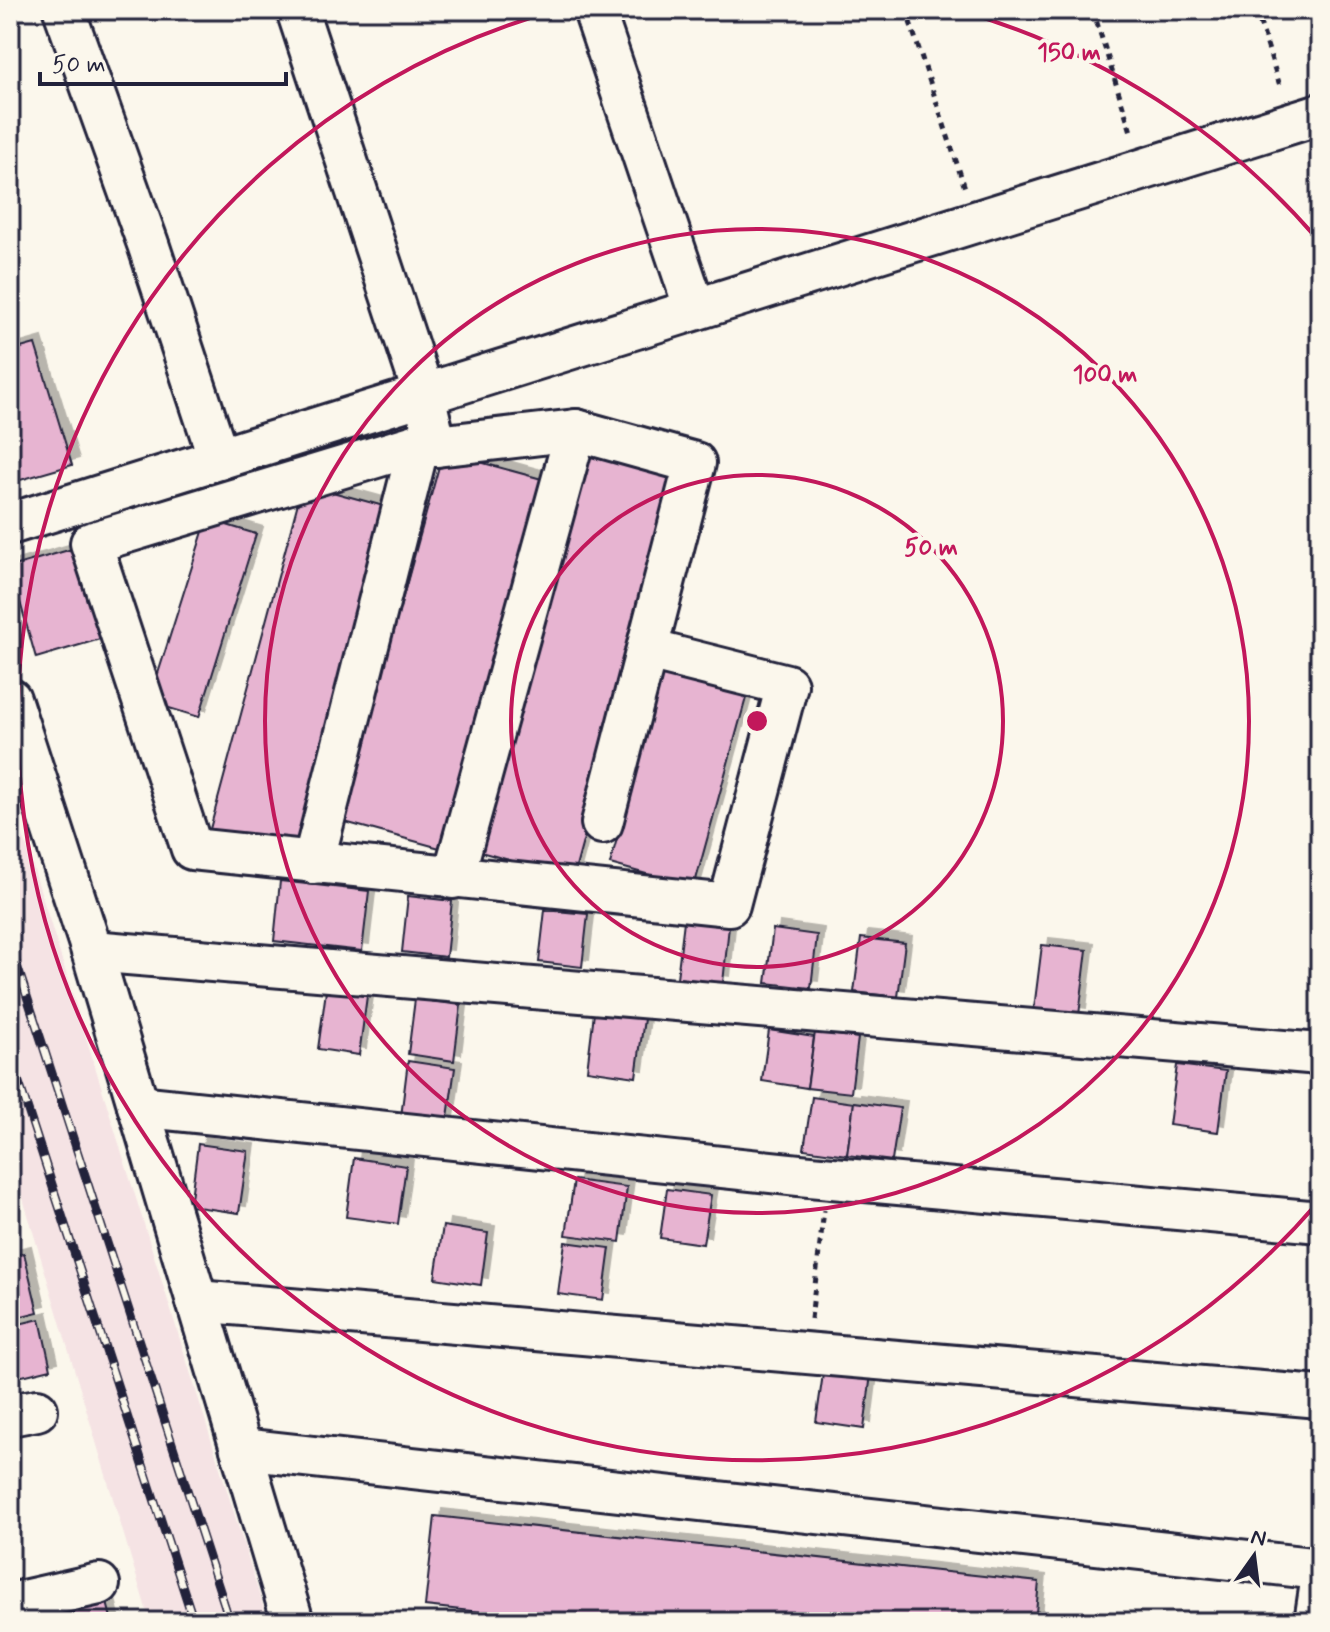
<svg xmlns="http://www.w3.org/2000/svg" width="1330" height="1632" viewBox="0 0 1330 1632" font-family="Mynerve,sans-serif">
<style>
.built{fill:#f5e3e4}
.building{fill:#e7b4d1;stroke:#22223b;stroke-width:2;filter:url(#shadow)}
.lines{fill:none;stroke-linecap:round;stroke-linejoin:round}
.minor-casing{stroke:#22223b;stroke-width:46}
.path{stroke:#22223b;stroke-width:5;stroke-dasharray:6 6;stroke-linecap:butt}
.minor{stroke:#fbf7ec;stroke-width:40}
.rail-casing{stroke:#22223b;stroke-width:9}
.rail{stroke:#fbf7ec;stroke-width:6;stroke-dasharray:18;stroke-linecap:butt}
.ring{fill:none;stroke:#c2185b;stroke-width:4}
.centre{fill:#c2185b;stroke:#fbf7ec;stroke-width:4}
.ring-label{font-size:24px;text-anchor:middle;font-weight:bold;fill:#c2185b;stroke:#fbf7ec;stroke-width:8;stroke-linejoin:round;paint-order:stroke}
</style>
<defs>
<filter id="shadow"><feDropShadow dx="7" dy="-7" stdDeviation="0" flood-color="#0004"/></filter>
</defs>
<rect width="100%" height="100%" fill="#fbf7ec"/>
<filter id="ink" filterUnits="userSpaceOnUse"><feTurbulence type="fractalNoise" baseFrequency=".0125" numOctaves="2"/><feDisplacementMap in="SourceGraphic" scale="16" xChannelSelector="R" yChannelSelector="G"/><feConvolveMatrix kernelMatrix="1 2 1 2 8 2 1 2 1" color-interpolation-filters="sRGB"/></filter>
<g filter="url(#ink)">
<polygon class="built" points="10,793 135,1195 268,1622 150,1622 10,1155"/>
<g class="building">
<polygon points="35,344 72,465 10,483 10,351"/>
<polygon points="443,452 549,481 447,850 341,821"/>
<polygon points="586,454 682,480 573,878 477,851"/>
<polygon points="303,484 391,508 297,853 210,829"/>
<polygon points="207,519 256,534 199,717 149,702"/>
<polygon points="72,549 100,639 36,658 10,567"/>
<polygon points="665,664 749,687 694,887 610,864"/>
<polygon points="280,881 369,891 362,951 274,941"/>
<polygon points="408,896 452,901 446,957 402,952"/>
<polygon points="545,910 588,914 582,967 539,962"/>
<polygon points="684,921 729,926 723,983 677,978"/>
<polygon points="773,929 817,935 811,988 766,983"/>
<polygon points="861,938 905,943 898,997 854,992"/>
<polygon points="1042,945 1087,950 1079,1015 1034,1009"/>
<polygon points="326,991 367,996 359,1055 318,1049"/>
<polygon points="415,999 461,1005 454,1061 408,1054"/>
<polygon points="594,1013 644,1019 636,1077 587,1070"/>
<polygon points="769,1030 814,1037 807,1088 762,1081"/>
<polygon points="815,1032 858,1038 851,1093 807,1088"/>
<polygon points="408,1061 455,1068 447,1124 401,1117"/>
<polygon points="1177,1065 1226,1071 1218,1132 1169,1125"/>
<polygon points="812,1097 854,1103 847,1155 804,1149"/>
<polygon points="854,1102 900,1108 892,1161 847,1155"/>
<polygon points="198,1144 248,1151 239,1213 190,1206"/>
<polygon points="354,1158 406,1166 398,1224 346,1217"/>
<polygon points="574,1180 627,1187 620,1242 566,1235"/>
<polygon points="667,1189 711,1195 703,1244 660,1238"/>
<polygon points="443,1226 488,1233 481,1285 435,1278"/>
<polygon points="565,1242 610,1248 603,1300 558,1294"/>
<polygon points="24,1253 38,1312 10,1319 10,1256"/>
<polygon points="40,1319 51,1369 10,1379 10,1326"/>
<polygon points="824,1367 871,1374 864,1429 816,1422"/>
<polygon points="435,1516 1039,1582 1035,1622 571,1622 425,1606"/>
<polygon points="107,1602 112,1622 49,1622 48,1615"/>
</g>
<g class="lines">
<g class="minor-casing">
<g id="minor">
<polyline points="64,10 148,244 219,459"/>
<polyline points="297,10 424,395 436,446 576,430 695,463 602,823"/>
<polyline points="594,10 695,309"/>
<polyline points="436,446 419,444 91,543 192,849 729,905 787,685 648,650"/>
<polyline points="10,524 1320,114"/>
<polyline points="10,699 92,951 293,1622"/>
<polyline points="313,863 419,444"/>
<polyline points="453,878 576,430"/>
<polyline points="92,951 1320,1054"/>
<polyline points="138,1106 799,1175 1320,1222"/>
<polyline points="197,1301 1320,1397"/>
<polyline points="10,1415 37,1410"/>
<polyline points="241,1449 1320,1569"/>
<polyline points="10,1604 99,1584"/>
<polyline points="1315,1622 1320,1589"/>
</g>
</g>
<g class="path">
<polyline points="906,10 965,188"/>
<polyline points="1093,10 1132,135"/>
<polyline points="1256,10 1281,89"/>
<polyline points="811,1319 824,1210"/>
</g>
<use href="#minor" class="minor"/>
<g class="rail-casing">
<g id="rail">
<polyline points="10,944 230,1622"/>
<polyline points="10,1055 194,1622"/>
</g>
</g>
<use href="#rail" class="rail"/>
</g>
</g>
<g class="ring">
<circle cx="757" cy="721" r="246"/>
<circle cx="757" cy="721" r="492"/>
<path d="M1319 1201A739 739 0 1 1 553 11M961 11A739 739 0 0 1 1319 241"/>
</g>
<circle cx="757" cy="721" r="12" class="centre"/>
<g class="ring-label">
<text x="1069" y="60">150 m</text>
<text x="1105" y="382">100 m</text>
<text x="931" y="555">50 m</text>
</g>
<rect width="1330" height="1632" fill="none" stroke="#fbf7ec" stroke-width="40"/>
<rect x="20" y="20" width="1290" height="1592" fill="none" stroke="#22223b" stroke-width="3" filter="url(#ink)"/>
<g transform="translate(1254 1556) rotate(14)" stroke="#fbf7ec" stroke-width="6" paint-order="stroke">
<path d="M0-6L14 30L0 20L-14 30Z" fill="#22223b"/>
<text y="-12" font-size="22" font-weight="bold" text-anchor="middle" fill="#22223b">N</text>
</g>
<path d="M40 72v12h246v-12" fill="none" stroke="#22223b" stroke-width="4"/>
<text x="52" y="72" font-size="24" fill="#22223b" stroke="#fbf7ec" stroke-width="6" paint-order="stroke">50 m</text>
</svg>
